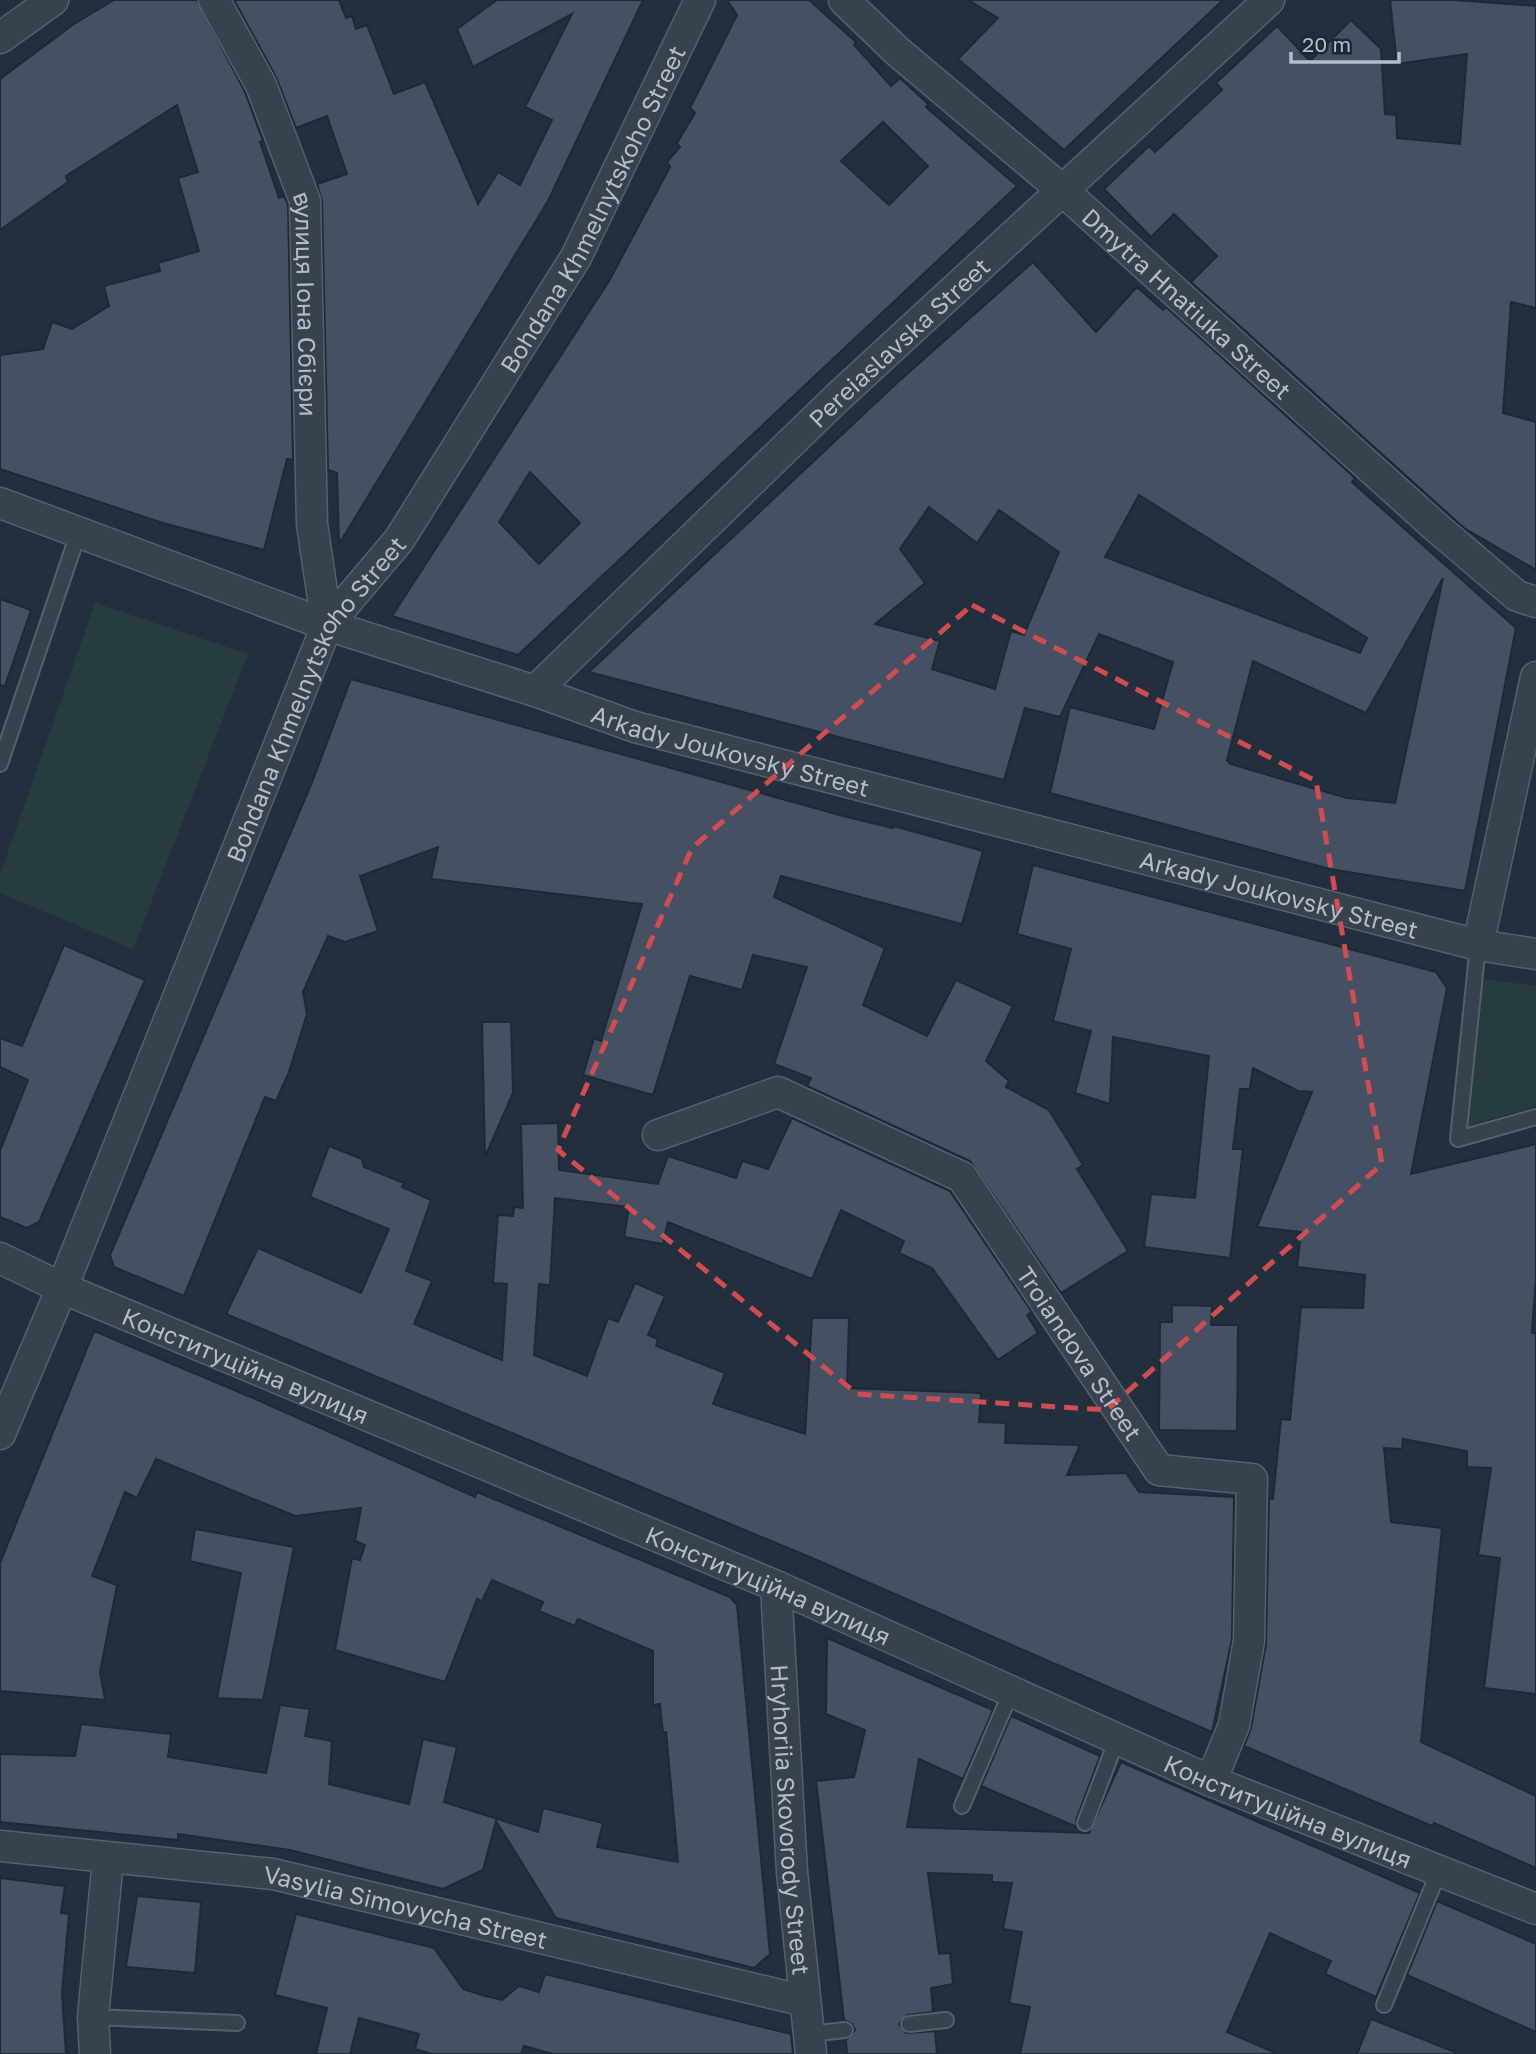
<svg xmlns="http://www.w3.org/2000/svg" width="1536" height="2054" viewBox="0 0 1536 2054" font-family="'Golos Text',sans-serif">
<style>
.green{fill:#263c3f}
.building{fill:#455162;stroke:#1f2835;stroke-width:2;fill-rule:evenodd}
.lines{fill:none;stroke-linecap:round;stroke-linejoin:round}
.service-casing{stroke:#565f6c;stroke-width:18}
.minor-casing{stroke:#565f6c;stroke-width:33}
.service{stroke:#38414e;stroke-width:14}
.minor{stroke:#38414e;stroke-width:30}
.marked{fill:none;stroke:#ce4d50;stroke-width:5;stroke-dasharray:14 9;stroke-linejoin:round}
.labels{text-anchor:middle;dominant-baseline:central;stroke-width:5;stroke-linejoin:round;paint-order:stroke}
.street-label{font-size:24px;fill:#b4bcc9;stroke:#1d2633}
</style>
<rect width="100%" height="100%" fill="#242f3e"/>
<g class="green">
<polygon points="95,603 248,654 133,949 0,893 0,875"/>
<polygon points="1477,978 1536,986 1536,1106 1465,1127"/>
</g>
<g class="building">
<polygon points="114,0 197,0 245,92 263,141 260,142 279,198 284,196 288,204 293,460 287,459 264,550 163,523 0,469 0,355 43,349 52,322 72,329 109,306 104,286 160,271 158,263 199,251 178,178 198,172 177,105 66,176 68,182 0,230 0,79 74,24"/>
<polygon points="234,0 339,0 346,18 352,16 356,29 367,25 394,94 425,82 478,204 498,172 520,185 552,120 525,107 572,14 473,67 457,29 497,0 643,0 548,201 339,544 337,473 328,470 322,201 317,184 347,174 327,116 296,128 276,77"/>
<path d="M727 0H809L856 42 854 45 891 86 900 78 928 104 926 107 1017 186 518 655 392 616 609 281 670 167 667 162 680 147 677 143 695 113 690 108 737 15ZM883 122 928 166 889 205 841 161ZM530 472 580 523 539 564 499 522Z"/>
<polygon points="968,0 1223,0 1064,150 958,59 998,18"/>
<polygon points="1390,0 1454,0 1536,6 1536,308 1511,302 1503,413 1536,422 1536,570 1464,528 1191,282 1217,256 1174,214 1151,237 1104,189 1149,146 1155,152 1222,90 1216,83 1277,26 1310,61 1351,20 1381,49 1385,114 1396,115 1397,138 1460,144 1467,54 1397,64"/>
<path d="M1033 262 1096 332 1137 287 1163 310 1166 307 1355 478 1352 482 1516 628 1465 891 1330 869 1050 793 1070 707 1154 729 1173 662 1099 634 1060 717 1025 708 1004 780 589 672 898 382ZM1139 495 1367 638 1360 653 1105 557ZM929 507 977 543 999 510 1059 552 1024 635 1011 631 995 689 932 669 940 641 875 624 925 583 900 549ZM1443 578 1395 803 1347 798 1230 764 1227 760 1253 661 1366 713Z"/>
<polygon points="0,599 31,610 5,686 0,685"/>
<polygon points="351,679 847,817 893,828 894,826 983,851 962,924 781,876 774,897 885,948 863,1005 927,1036 956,980 1013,1006 986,1061 1009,1081 1006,1087 1049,1110 1083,1165 1077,1169 1128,1251 1061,1293 970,1161 807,1086 811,1078 774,1064 807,967 753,955 742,990 690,976 653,1095 583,1075 594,1038 601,1041 642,904 431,879 438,847 360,876 378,931 345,942 328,936 303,992 307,1014 289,1072 276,1101 265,1097 184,1296 114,1267 110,1255 311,785"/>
<polygon points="1033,865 1436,972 1447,988 1411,1174 1536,1144 1536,1278 1532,1333 1536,1333 1536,1694 1484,1688 1500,1558 1478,1555 1491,1468 1467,1467 1467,1451 1403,1439 1402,1449 1384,1448 1391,1522 1442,1528 1421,1742 1536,1796 1536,1868 1434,1823 1432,1826 1244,1746 1251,1728 1266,1644 1269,1498 1273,1499 1281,1419 1290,1420 1301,1307 1363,1308 1365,1275 1297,1267 1301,1232 1257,1227 1312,1092 1298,1091 1253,1068 1250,1089 1240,1089 1233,1149 1243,1149 1230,1258 1144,1247 1151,1194 1195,1198 1209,1056 1113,1037 1110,1104 1075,1093 1091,1031 1053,1021 1071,949 1017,934"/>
<polygon points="64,945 145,980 39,1222 27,1228 0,1217 0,1151 28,1080 0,1067 0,1038 22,1046"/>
<polygon points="482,1022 511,1022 513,1093 485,1157"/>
<polygon points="792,1118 950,1191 1032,1312 1027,1315 1038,1333 998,1360 932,1268 899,1253 904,1241 841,1210 812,1279 668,1222 663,1244 624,1237 629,1207 555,1198 550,1285 539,1284 534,1355 587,1376 608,1318 618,1322 635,1283 665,1296 648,1335 658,1339 656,1346 725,1373 713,1404 805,1434 812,1318 849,1318 847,1388 981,1393 979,1422 1006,1423 1005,1443 1080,1445 1067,1475 1126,1473 1139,1492 1234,1497 1232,1639 1212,1732 812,1558 226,1314 258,1248 361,1293 389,1229 310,1197 329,1146 362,1159 364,1167 404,1183 402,1187 431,1200 406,1271 432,1281 414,1324 502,1360 507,1284 493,1283 498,1215 513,1216 514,1207 523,1208 521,1124 558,1123 559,1170 658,1184 668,1156 736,1178 742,1161 768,1169"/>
<polygon points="1172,1305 1212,1306 1211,1325 1238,1325 1237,1431 1159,1430 1160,1322 1172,1322"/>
<polygon points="94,1331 253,1398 475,1497 477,1492 730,1597 737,1605 770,1954 754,1968 556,1918 496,1821 483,1870 443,1889 290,1850 178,1834 178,1840 0,1822 0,1754 75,1756 81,1724 171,1734 168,1757 266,1773 280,1705 310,1709 305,1736 332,1741 329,1784 409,1804 423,1739 457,1747 444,1802 538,1832 543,1808 603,1823 597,1847 678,1862 666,1732 663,1733 660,1704 653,1705 653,1651 578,1619 575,1626 539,1611 543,1602 492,1580 482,1601 477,1599 445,1682 335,1650 352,1558 360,1560 365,1545 355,1541 361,1508 295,1516 156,1459 137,1498 125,1492 92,1576 117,1585 100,1672 105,1700 0,1691 0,1563"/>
<polygon points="195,1529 294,1547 263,1700 217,1698 241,1573 190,1561"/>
<polygon points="827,1638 993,1710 963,1779 919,1759 907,1827 1089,1833 1121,1762 1420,1893 1376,1997 1325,1974 1331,1961 1270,1933 1227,2032 1278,2054 1020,2054 1030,2007 1009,2003 1022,1932 1003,1929 1012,1883 992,1882 992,1875 928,1873 939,1954 950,1953 953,1984 931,1988 933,2012 907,2015 899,2024 906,2033 935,2031 937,2054 847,2054 846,2040 855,2030 852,2024 844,2020 816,1781 854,1777 865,1730 826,1714"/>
<polygon points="1011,1716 1100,1756 1076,1820 1077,1827 981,1786"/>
<polygon points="0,1878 65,1886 61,1913 69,1914 62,1993 66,2054 0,2054"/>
<polygon points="137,1896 201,1902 195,1973 126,1967"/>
<polygon points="1437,1901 1536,1944 1536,2032 1407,1975"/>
<polygon points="296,1914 434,1948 463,1989 485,1996 502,2000 519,1986 539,1992 545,1974 791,2034 793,2054 553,2054 524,2046 521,2054 432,2054 415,2049 419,2034 359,2018 350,2054 316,2054 327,2008 275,1995"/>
<polygon points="1371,2019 1455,2052 1454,2054 1357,2054"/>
</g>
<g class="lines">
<g class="service-casing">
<g id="service">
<polyline points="0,764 79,531"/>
<polyline points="1478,945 1458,1139 1536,1117"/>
<polyline points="962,1806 1011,1692"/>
<polyline points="1085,1823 1117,1739"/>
<polyline points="1384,2005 1439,1871"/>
<polyline points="93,2017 237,2023"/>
<polyline points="909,2024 946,2020"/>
<polyline points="809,2034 845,2030"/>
</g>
</g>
<g class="minor-casing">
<g id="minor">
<path id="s1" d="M214 0 261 85 305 201 312 524 327 625"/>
<path id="s2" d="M844 0 897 51 1061 189 1436 527 1517 596 1536 602"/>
<polyline points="0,38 53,0"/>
<path id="s3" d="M0 503 327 625 535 691 635 727 1478 945"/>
<polyline points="1536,677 1478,945 1536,954"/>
<path id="s4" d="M535 691 838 397 1269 0"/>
<path id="s5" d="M658 1135 778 1092 962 1177 1159 1470 1252 1479 1249 1641 1234 1725 1211 1781"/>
<path id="s6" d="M0 1258 62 1288 776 1586 1211 1781 1536 1909"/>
<path id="s7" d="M0 1434 62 1288 327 625 399 540 576 257 700 0"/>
<path id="s8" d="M776 1586 792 1872 811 2054"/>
<path id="s9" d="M0 1846 273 1874 805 2001"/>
<polyline points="95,2054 93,2017 108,1859"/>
</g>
</g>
<use href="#service" class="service"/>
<use href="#minor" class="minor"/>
</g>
<path class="marked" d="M972 605 1316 781 1382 1164 1107 1410 857 1394 558 1150 692 848Z"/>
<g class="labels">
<g class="street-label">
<text stroke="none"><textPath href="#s7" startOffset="1368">Bohdana Khmelnytskoho Street</textPath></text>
<text stroke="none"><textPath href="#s1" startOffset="324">вулиця Іона Сбієри</textPath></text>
<text stroke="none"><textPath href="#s2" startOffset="458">Dmytra Hnatiuka Street</textPath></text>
<text stroke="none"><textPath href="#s4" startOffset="504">Pereiaslavska Street</textPath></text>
<text stroke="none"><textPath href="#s7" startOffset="802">Bohdana Khmelnytskoho Street</textPath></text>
<text stroke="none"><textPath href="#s3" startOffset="772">Arkady Joukovsky Street</textPath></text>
<text stroke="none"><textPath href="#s3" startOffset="1339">Arkady Joukovsky Street</textPath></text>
<text stroke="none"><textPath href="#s5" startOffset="542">Troiandova Street</textPath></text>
<text stroke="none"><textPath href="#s6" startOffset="268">Конституційна вулиця</textPath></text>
<text stroke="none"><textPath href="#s6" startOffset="835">Конституційна вулиця</textPath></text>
<text stroke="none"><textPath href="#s6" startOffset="1402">Конституційна вулиця</textPath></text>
<text stroke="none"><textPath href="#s8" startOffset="234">Hryhoriia Skovorody Street</textPath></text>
<text stroke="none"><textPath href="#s9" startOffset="411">Vasylia Simovycha Street</textPath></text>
</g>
</g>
<path d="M1291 52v10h108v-10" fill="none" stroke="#b4bcc9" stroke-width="3.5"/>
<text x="1302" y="52" font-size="21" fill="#b4bcc9" stroke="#1d2633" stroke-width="5" paint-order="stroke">20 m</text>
</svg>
